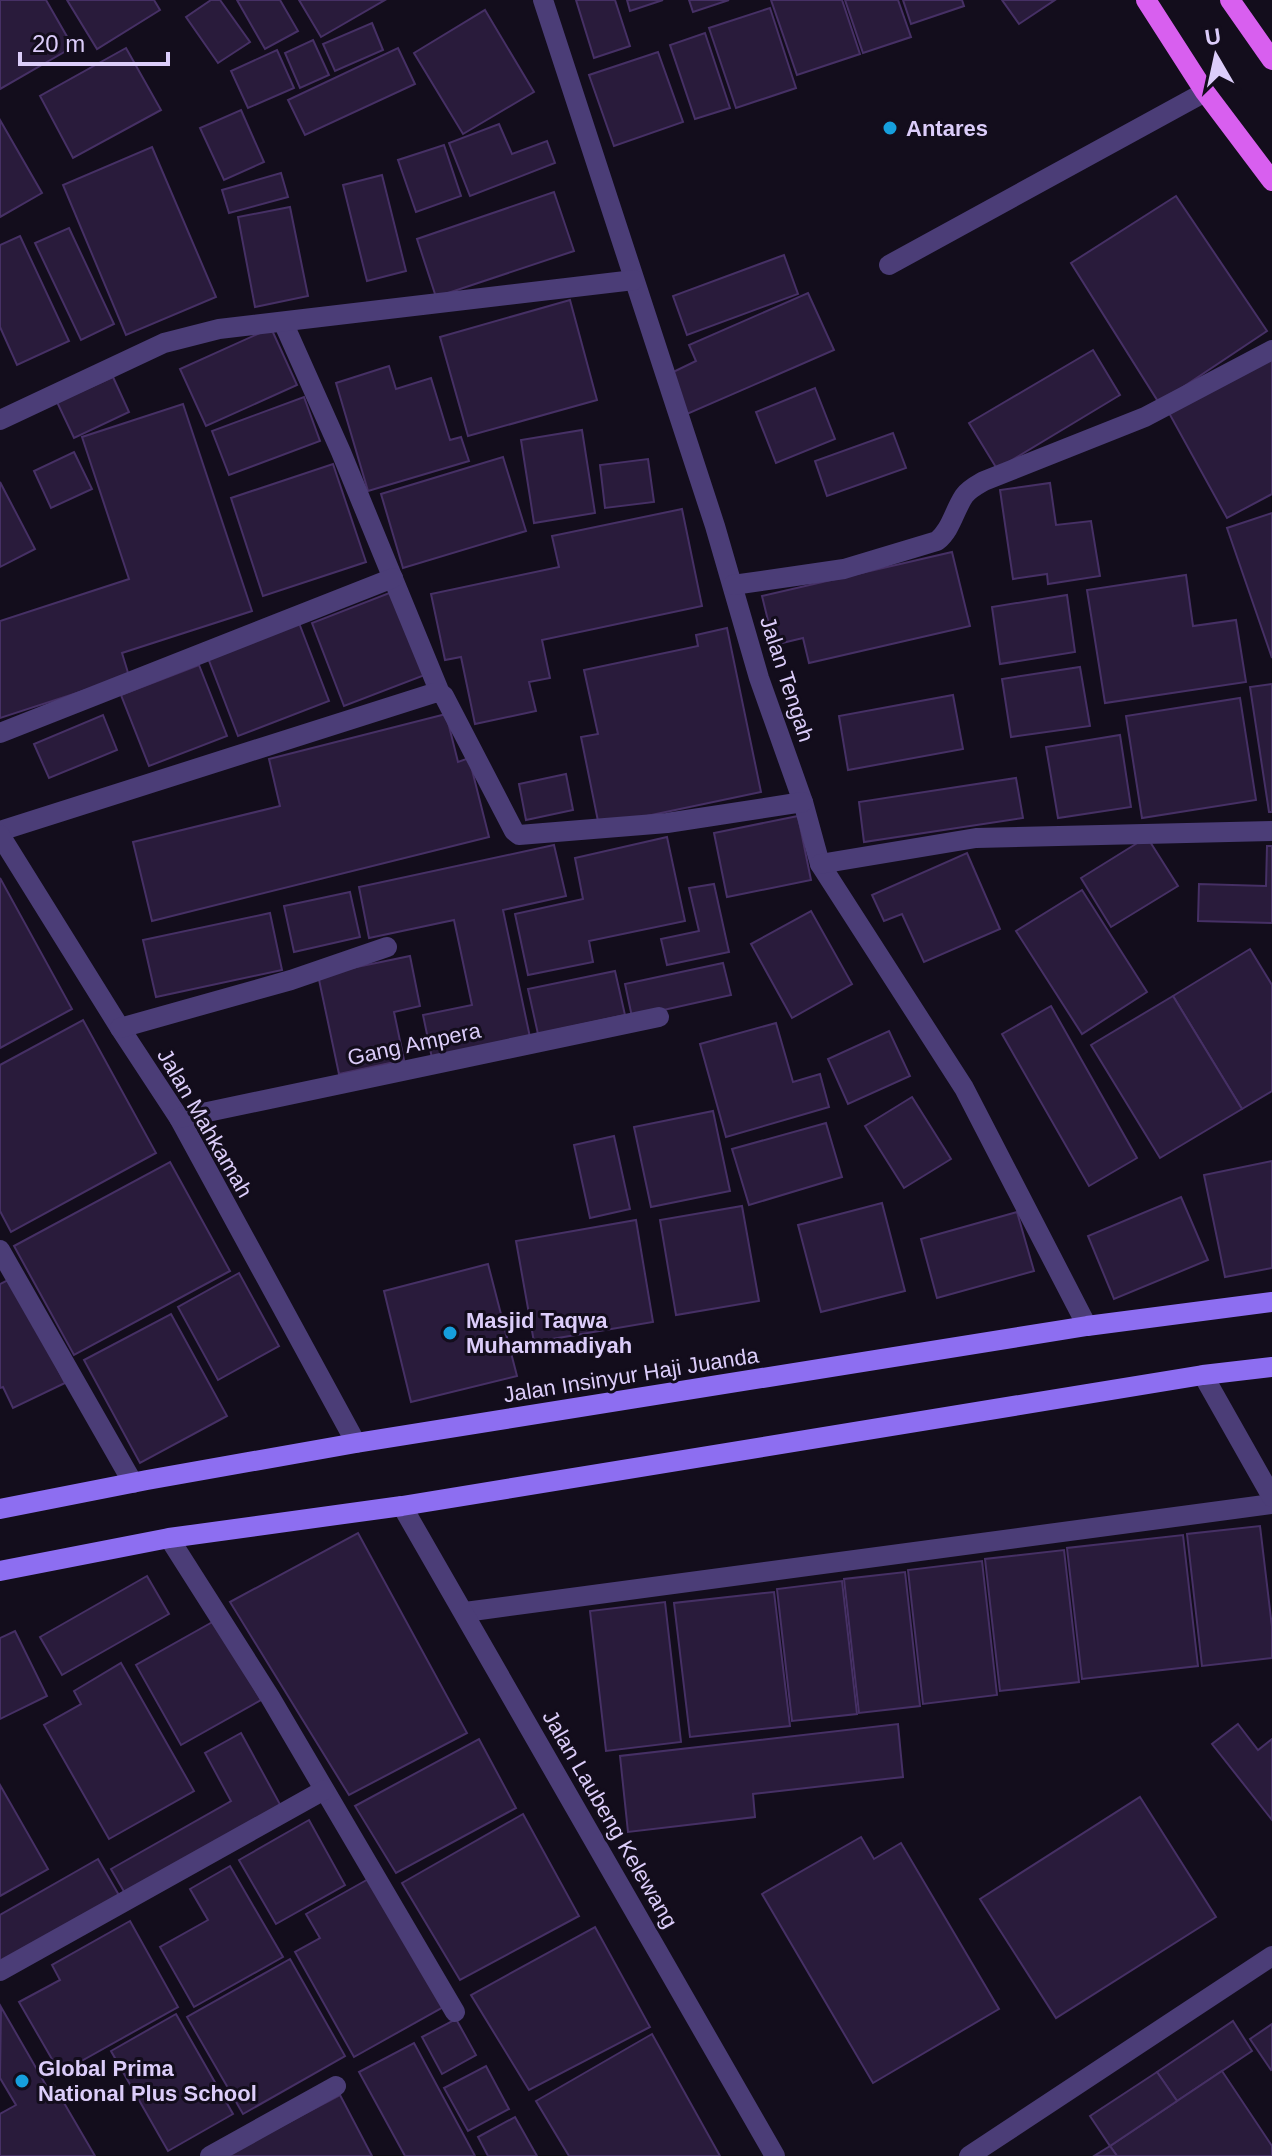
<svg xmlns="http://www.w3.org/2000/svg" width="1272" height="2156" viewBox="0 0 1272 2156" font-family="Helvetica,sans-serif">
<style>
.building{fill:#291b3b;stroke:#463065;stroke-width:2}
.lines{fill:none;stroke-linecap:round;stroke-linejoin:round}
.lane{stroke:#4b3d77;stroke-width:20}
.street{stroke:#4b3d77;stroke-width:20}
.secondary{stroke:#8d6ef1;stroke-width:20}
.primary{stroke:#d85fef;stroke-width:20}
.poi-dot{fill:#169fdd;stroke:#130d1c;stroke-width:3}
.labels{text-anchor:middle;dominant-baseline:central;stroke-width:6;stroke-linejoin:round;paint-order:stroke}
.poi-label{font-size:22px;font-weight:bold;fill:#dccdfa;stroke:#130d1c;text-anchor:start}
.street-label{font-size:22px;fill:#dccdfa;stroke:#130d1c}
</style>
<rect width="100%" height="100%" fill="#130d1c"/>
<g class="building">
<polygon points="0,0 46,0 73,47 0,89"/>
<polygon points="67,0 154,0 160,10 97,49"/>
<polygon points="211,0 220,0 250,42 218,63 186,17"/>
<polygon points="237,0 280,0 298,31 265,49"/>
<polygon points="299,0 385,0 321,37"/>
<polygon points="576,0 615,0 630,46 594,58"/>
<polygon points="627,0 663,0 630,11"/>
<polygon points="689,0 729,0 693,12"/>
<polygon points="771,0 842,0 860,54 797,75"/>
<polygon points="845,0 898,0 911,37 863,53"/>
<polygon points="903,0 962,0 964,6 911,24"/>
<polygon points="1002,0 1055,0 1019,24"/>
<polygon points="770,8 796,88 736,108 709,28"/>
<polygon points="485,10 534,92 463,134 414,53"/>
<polygon points="372,23 383,50 335,71 323,44"/>
<polygon points="705,33 730,108 695,119 670,45"/>
<polygon points="313,40 329,75 300,88 285,53"/>
<polygon points="126,48 161,110 73,158 40,96"/>
<polygon points="398,48 415,84 305,135 288,100"/>
<polygon points="277,50 294,88 248,108 231,71"/>
<polygon points="658,52 683,122 614,146 589,75"/>
<polygon points="241,110 264,162 224,180 200,128"/>
<polygon points="0,120 42,193 0,217"/>
<polygon points="499,124 512,154 547,141 555,163 470,196 449,143"/>
<polygon points="444,145 461,196 416,212 398,160"/>
<polygon points="152,147 216,297 126,335 63,185"/>
<polygon points="281,173 288,197 229,213 222,190"/>
<polygon points="382,175 406,271 367,281 343,185"/>
<polygon points="554,192 574,251 436,297 417,239"/>
<polygon points="1176,196 1267,331 1159,403 1071,263"/>
<polygon points="290,207 308,296 255,307 238,217"/>
<polygon points="69,228 114,324 81,340 35,243"/>
<polygon points="20,236 69,341 17,365 0,327 0,245"/>
<polygon points="784,255 798,294 687,335 673,296"/>
<polygon points="808,293 834,350 687,414 669,374 696,361 689,345"/>
<polygon points="570,300 597,400 468,436 440,337"/>
<polygon points="271,328 297,385 206,426 180,369"/>
<polygon points="1093,350 1120,395 997,469 969,423"/>
<polygon points="1272,358 1272,494 1227,518 1169,413"/>
<polygon points="389,366 396,389 431,378 450,440 461,437 469,461 368,491 336,383"/>
<polygon points="113,377 129,412 74,438 57,402"/>
<polygon points="815,388 835,439 776,463 756,412"/>
<polygon points="304,397 320,441 229,475 212,431"/>
<polygon points="183,404 252,611 122,653 129,676 0,718 0,621 129,579 82,437"/>
<polygon points="582,430 595,513 534,523 521,440"/>
<polygon points="893,433 906,468 827,496 815,461"/>
<polygon points="74,452 92,489 51,508 34,471"/>
<polygon points="503,457 526,531 403,568 381,494"/>
<polygon points="648,459 654,502 605,508 600,465"/>
<polygon points="333,464 366,562 263,596 231,498"/>
<polygon points="0,482 35,549 0,567"/>
<polygon points="1050,483 1056,525 1091,521 1100,576 1048,584 1047,574 1013,579 1000,490"/>
<polygon points="682,509 702,606 542,640 550,678 529,682 536,711 475,724 461,657 445,660 431,594 559,567 552,536"/>
<polygon points="1272,513 1272,658 1227,528"/>
<polygon points="952,552 970,626 809,663 803,638 774,645 762,596"/>
<polygon points="1186,575 1193,626 1236,620 1246,682 1105,703 1087,590"/>
<polygon points="397,590 430,673 344,706 312,623"/>
<polygon points="1067,595 1075,652 1000,664 992,607"/>
<polygon points="299,623 329,701 238,736 208,658"/>
<polygon points="727,628 761,792 599,826 581,737 598,734 584,670 698,646 696,635"/>
<polygon points="199,665 227,736 149,766 121,695"/>
<polygon points="1080,667 1090,726 1011,737 1002,679"/>
<polygon points="1272,684 1272,812 1269,812 1250,687"/>
<polygon points="953,695 963,749 848,770 839,716"/>
<polygon points="1240,698 1256,800 1142,818 1126,716"/>
<polygon points="446,714 458,762 469,758 489,837 152,921 133,842 280,806 269,759"/>
<polygon points="103,715 117,750 49,778 34,744"/>
<polygon points="1120,735 1131,807 1058,818 1046,747"/>
<polygon points="566,774 573,810 526,820 519,784"/>
<polygon points="1016,778 1023,818 864,842 859,802"/>
<polygon points="798,816 811,880 727,897 714,833"/>
<polygon points="667,837 685,921 589,941 593,962 528,975 515,914 583,899 575,858"/>
<polygon points="1147,837 1178,886 1111,927 1081,878"/>
<polygon points="554,845 566,896 503,910 531,1042 433,1063 423,1015 472,1005 454,920 369,938 359,887"/>
<polygon points="1267,846 1272,846 1272,923 1198,921 1199,884 1266,886"/>
<polygon points="967,853 1000,929 924,962 902,914 884,921 872,895"/>
<polygon points="0,878 72,1009 0,1048"/>
<polygon points="714,884 729,952 667,965 661,939 699,931 689,888"/>
<polygon points="1082,890 1147,992 1082,1034 1016,931"/>
<polygon points="350,892 360,937 294,952 284,906"/>
<polygon points="811,911 852,984 792,1018 751,944"/>
<polygon points="270,913 282,970 156,997 143,940"/>
<polygon points="1250,949 1272,985 1272,1091 1242,1109 1173,996"/>
<polygon points="410,956 420,1006 394,1012 404,1060 339,1074 318,975"/>
<polygon points="723,963 731,995 632,1017 625,984"/>
<polygon points="615,971 625,1015 538,1034 528,989"/>
<polygon points="1173,996 1242,1109 1160,1158 1091,1045"/>
<polygon points="1051,1006 1137,1158 1089,1186 1002,1034"/>
<polygon points="83,1020 156,1153 11,1232 0,1211 0,1065"/>
<polygon points="776,1023 793,1082 820,1074 829,1107 726,1137 700,1044"/>
<polygon points="889,1031 910,1076 848,1104 828,1059"/>
<polygon points="912,1097 951,1159 904,1188 865,1126"/>
<polygon points="713,1111 730,1191 651,1207 634,1127"/>
<polygon points="826,1123 842,1177 749,1205 732,1149"/>
<polygon points="614,1136 630,1209 590,1218 574,1145"/>
<polygon points="1272,1161 1272,1268 1225,1277 1204,1175"/>
<polygon points="170,1162 230,1271 74,1355 14,1246"/>
<polygon points="1181,1197 1208,1260 1114,1299 1088,1236"/>
<polygon points="882,1203 905,1291 821,1312 798,1225"/>
<polygon points="742,1206 759,1301 676,1315 660,1220"/>
<polygon points="1017,1212 1034,1271 937,1298 921,1239"/>
<polygon points="636,1220 653,1322 534,1342 516,1241"/>
<polygon points="488,1264 517,1376 411,1402 384,1291"/>
<polygon points="239,1273 279,1346 218,1380 178,1307"/>
<polygon points="12,1278 65,1383 13,1408 3,1387 0,1388 0,1284"/>
<polygon points="171,1314 227,1416 140,1463 84,1360"/>
<polygon points="1260,1526 1272,1627 1272,1658 1202,1666 1187,1534"/>
<polygon points="358,1533 467,1733 349,1795 230,1602"/>
<polygon points="1183,1535 1198,1666 1082,1679 1067,1548"/>
<polygon points="1064,1550 1079,1682 1000,1691 985,1559"/>
<polygon points="982,1561 997,1695 923,1704 908,1570"/>
<polygon points="905,1572 920,1706 859,1713 844,1579"/>
<polygon points="147,1576 169,1614 62,1675 40,1637"/>
<polygon points="842,1581 857,1714 792,1721 777,1589"/>
<polygon points="774,1592 790,1726 690,1737 674,1603"/>
<polygon points="665,1602 681,1742 606,1751 590,1611"/>
<polygon points="216,1620 261,1700 181,1745 136,1665"/>
<polygon points="15,1631 47,1696 0,1719 0,1638"/>
<polygon points="121,1663 194,1791 109,1839 44,1725 81,1704 74,1691"/>
<polygon points="898,1724 903,1777 753,1794 755,1817 628,1832 620,1756"/>
<polygon points="1238,1724 1258,1750 1272,1739 1272,1820 1212,1744"/>
<polygon points="241,1733 282,1808 126,1895 111,1869 231,1801 205,1753"/>
<polygon points="479,1739 516,1808 396,1873 355,1806"/>
<polygon points="0,1785 48,1869 0,1896"/>
<polygon points="1140,1797 1216,1917 1056,2018 980,1899"/>
<polygon points="523,1814 579,1916 460,1980 402,1883"/>
<polygon points="309,1820 345,1885 276,1924 239,1860"/>
<polygon points="861,1837 874,1859 901,1843 999,2009 873,2083 762,1894"/>
<polygon points="98,1859 120,1897 0,1965 0,1915"/>
<polygon points="230,1866 283,1957 194,2007 160,1947 208,1920 190,1889"/>
<polygon points="372,1877 445,2006 354,2057 295,1952 320,1938 306,1914"/>
<polygon points="130,1921 178,2007 60,2073 19,2002 60,1980 52,1965"/>
<polygon points="595,1927 650,2027 529,2090 471,1995"/>
<polygon points="290,1959 345,2056 243,2114 187,2017"/>
<polygon points="1,2007 47,2087 53,2084 95,2156 0,2156 0,2114 16,2105 0,2078"/>
<polygon points="176,2014 233,2114 168,2151 111,2051"/>
<polygon points="456,2019 476,2055 442,2074 422,2037"/>
<polygon points="1233,2021 1252,2051 1177,2101 1157,2072"/>
<polygon points="1272,2024 1272,2069 1271,2070 1250,2039"/>
<polygon points="652,2034 720,2156 569,2156 536,2101"/>
<polygon points="414,2043 475,2156 405,2156 359,2072"/>
<polygon points="486,2066 509,2109 468,2131 444,2088"/>
<polygon points="1222,2071 1272,2146 1272,2156 1117,2156 1110,2146"/>
<polygon points="1157,2072 1177,2101 1110,2146 1090,2116"/>
<polygon points="340,2095 372,2156 225,2156"/>
<polygon points="515,2117 537,2156 488,2156 478,2137"/>
<polygon points="1110,2146 1117,2156 1094,2156"/>
</g>
<g class="lines">
<g class="lane">
<polyline points="889,265 1205,92"/>
<polyline points="465,1612 1272,1504"/>
<polyline points="969,2156 1272,1956"/>
</g>
<g class="street">
<polyline points="543,0 715,526 759,678 803,802 820,864 964,1088 1087,1326"/>
<polyline points="283,322 341,452 440,693"/>
<polyline points="0,420 164,343 219,329 634,280"/>
<path d="M733 585 844 569 937 541C951 530 954 511 964 496 969 489 977 485 984 481L1145 417 1272 350"/>
<polyline points="0,733 393,578"/>
<polyline points="0,831 434,693 440,693 444,696 514,831 519,835 667,823 803,802"/>
<polyline points="0,835 120,1028 179,1118 356,1443"/>
<polyline points="820,864 976,838 1272,831"/>
<polyline points="120,1028 291,980 387,947"/>
<polyline points="179,1118 659,1017"/>
<polyline points="0,1250 133,1483"/>
<polyline points="1203,1375 1272,1497"/>
<polyline points="402,1506 775,2156"/>
<polyline points="169,1538 270,1697 455,2012"/>
<polyline points="0,1971 324,1790"/>
<polyline points="210,2156 336,2086"/>
</g>
<g class="secondary">
<polyline points="0,1509 147,1480 356,1443 1087,1326 1272,1302"/>
<polyline points="0,1571 169,1538 402,1506 1203,1375 1272,1367"/>
</g>
<g class="primary">
<polyline points="1146,0 1205,92 1272,181"/>
<polyline points="1230,0 1272,60"/>
</g>
</g>
<g class="poi-dot">
<circle cx="890" cy="128" r="8"/>
<circle cx="450" cy="1333" r="8"/>
<circle cx="22" cy="2081" r="8"/>
</g>
<g class="labels">
<g class="poi-label">
<text x="906" y="128">Antares</text>
<text x="466" y="1320">Masjid Taqwa<tspan x="466" dy="25">Muhammadiyah</tspan></text>
<text x="38" y="2068">Global Prima<tspan x="38" dy="25">National Plus School</tspan></text>
</g>
<g class="street-label">
<text transform="translate(787 679) rotate(72)">Jalan Tengah</text>
<text transform="translate(414 1044) rotate(-12)">Gang Ampera</text>
<text transform="translate(205 1123) rotate(60)">Jalan Mahkamah</text>
<text transform="translate(631 1375) rotate(-9)">Jalan Insinyur Haji Juanda</text>
<text transform="translate(610 1819) rotate(60)">Jalan Laubeng Kelewang</text>
</g>
</g>
<g transform="translate(1216 56) rotate(351)" stroke="#130d1c" stroke-width="6" paint-order="stroke">
<path d="M0-6L14 30L0 20L-14 30Z" fill="#dccdfa"/>
<text y="-12" font-size="22" font-weight="bold" text-anchor="middle" fill="#dccdfa">U</text>
</g>
<path d="M20 52v12h148v-12" fill="none" stroke="#dccdfa" stroke-width="4"/>
<text x="32" y="52" font-size="24" fill="#dccdfa" stroke="#130d1c" stroke-width="6" paint-order="stroke">20 m</text>
</svg>
